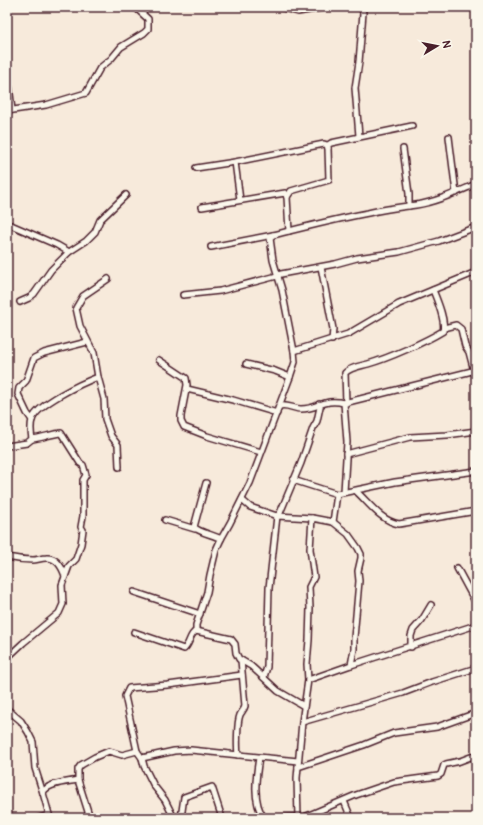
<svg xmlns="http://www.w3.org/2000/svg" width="483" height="825" viewBox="0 0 483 825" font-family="Pangolin,sans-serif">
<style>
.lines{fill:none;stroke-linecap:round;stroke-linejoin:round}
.minor-casing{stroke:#4a1f2b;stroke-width:8}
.minor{stroke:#fbf7ec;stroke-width:5}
</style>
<rect width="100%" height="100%" fill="#f7eadb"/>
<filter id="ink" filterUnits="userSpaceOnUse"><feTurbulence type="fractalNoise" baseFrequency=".025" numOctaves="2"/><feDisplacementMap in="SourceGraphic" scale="8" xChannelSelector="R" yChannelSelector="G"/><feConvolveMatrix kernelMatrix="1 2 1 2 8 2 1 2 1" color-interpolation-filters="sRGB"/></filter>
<g filter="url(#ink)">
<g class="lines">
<g class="minor-casing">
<g id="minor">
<polyline points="279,7 298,12 327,7"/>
<polyline points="7,69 12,110"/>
<polyline points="7,111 46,105 86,93 100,68 111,59 121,47 144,33 148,29 148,19 135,7"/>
<polyline points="359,136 355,88 359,62 363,13 362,7"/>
<polyline points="449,137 456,193"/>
<polyline points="403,149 409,194 409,206"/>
<polyline points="235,162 240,200"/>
<polyline points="196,168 235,162 324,144 327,145 328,148"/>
<polyline points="287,197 291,191 329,180 328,149 328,145 331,143 412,126"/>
<polyline points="202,207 285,193 287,197 289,231"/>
<polyline points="7,228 11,225 57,245 69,252 51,270 34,294 29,298 20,302"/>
<polyline points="211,247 273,235"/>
<polyline points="69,252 86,241 95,232 100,220 126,195"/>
<polyline points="321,267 333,329 332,340"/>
<polyline points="183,295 220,291 277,276 281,274 335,264 357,258 399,252 439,241 476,227"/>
<polyline points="444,328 456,325 461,329 465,346 469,352 474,371"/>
<polyline points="294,351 348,334 399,304 476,272"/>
<polyline points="159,360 186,378 187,385 181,416 181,421 184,427 207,436 261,452"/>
<polyline points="246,364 275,371 290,377"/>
<polyline points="98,377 94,353 80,326 76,308 83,296 108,279"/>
<polyline points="187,389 233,400 277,413"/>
<polyline points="344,403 347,442 344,492"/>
<path d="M346 403 345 373C350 367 361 366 368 364 389 358 425 342 443 331 446 321 437 300 433 290"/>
<path d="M280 406C287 404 294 409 301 409 319 409 323 398 344 403L476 370"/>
<polyline points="32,420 27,413 18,394 19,388 26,381 34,358 44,353 87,342"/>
<path d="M7 446 27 443 32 439C31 433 30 426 32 420 37 404 82 383 98 377L104 399 105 419 111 436 118 445 119 467"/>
<polyline points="346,454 410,437 447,435 476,431"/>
<polyline points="293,480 337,494 395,482 476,471"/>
<path d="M206 483 194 527C198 532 214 535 221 539"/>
<path d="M356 491C369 503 381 521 399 524L476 511"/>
<polyline points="242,500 250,507 277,516 280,513 301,463 313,428 317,421 320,407 319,404"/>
<polyline points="165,520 195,529"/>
<polyline points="333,522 337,494"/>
<path d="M7 557C16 559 24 560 33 560 37 560 41 558 46 558 57 557 62 567 65 576"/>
<polyline points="457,568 476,603"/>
<polyline points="134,592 200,614"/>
<polyline points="196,631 231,639 235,644 236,653 239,659 251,666 278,691 304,706"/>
<path d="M134 632 184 649C190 644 189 635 196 631V625L207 592 210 575 216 550 221 539 230 523 250 483 290 377 295 362 294 351 282 290 273 260 270 238 273 235C305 227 336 219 368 213 384 209 400 207 416 205 437 202 457 192 476 184"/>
<polyline points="411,647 411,636 413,630 422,620 431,605"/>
<path d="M7 658 23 643 59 613 63 604 62 585 69 566 76 559 81 544 83 530 81 527 83 516V480L86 475 83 465 80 463 61 433C51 434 42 438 32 439"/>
<polyline points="264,677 267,667 269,588 277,516 312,518 333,522 348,534 358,548 361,554 361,558 358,571 359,581 354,638 354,649 351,665 476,625"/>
<polyline points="308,680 351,665"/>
<polyline points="7,709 21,721 28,732 33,742 35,768 43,793"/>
<polyline points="302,722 403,693 432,682 476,668"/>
<path d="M238 755C237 747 237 722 240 715 242 711 244 710 245 706L241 660"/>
<polyline points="142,758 174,751 191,750 298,761"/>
<path d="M259 758C256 776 252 802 264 818"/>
<polyline points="298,767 364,745 394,733 437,727 476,713"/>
<polyline points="344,801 351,818"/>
<polyline points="7,813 9,818"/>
<polyline points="39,818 49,815"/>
<path d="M50 818 43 793C46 783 68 782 78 780"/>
<polyline points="90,818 78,780 78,769 81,765 95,757 109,751 122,755 137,751"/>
<polyline points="174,818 165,800 154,786 144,766 142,758 137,751 125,696 129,688 168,685 242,675"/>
<polyline points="181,818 184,797 212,787 222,818"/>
<polyline points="278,818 297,817"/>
<polyline points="298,818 297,778 302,722 308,680 307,664 309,640 310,608 309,587 314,577 310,549 312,518"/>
<polyline points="302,818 356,795 394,782 438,776 441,774 444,765 446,764 460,761 476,755"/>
</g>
</g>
<use href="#minor" class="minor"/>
</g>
</g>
<rect width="483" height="825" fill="none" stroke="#fbf7ec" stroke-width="24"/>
<rect x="12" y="12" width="459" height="801" fill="none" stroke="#4a1f2b" stroke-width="1.5" filter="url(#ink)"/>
<g transform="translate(437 46) rotate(80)" stroke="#fbf7ec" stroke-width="3" paint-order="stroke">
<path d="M0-3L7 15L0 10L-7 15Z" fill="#4a1f2b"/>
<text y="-6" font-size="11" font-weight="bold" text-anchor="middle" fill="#4a1f2b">N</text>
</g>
</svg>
